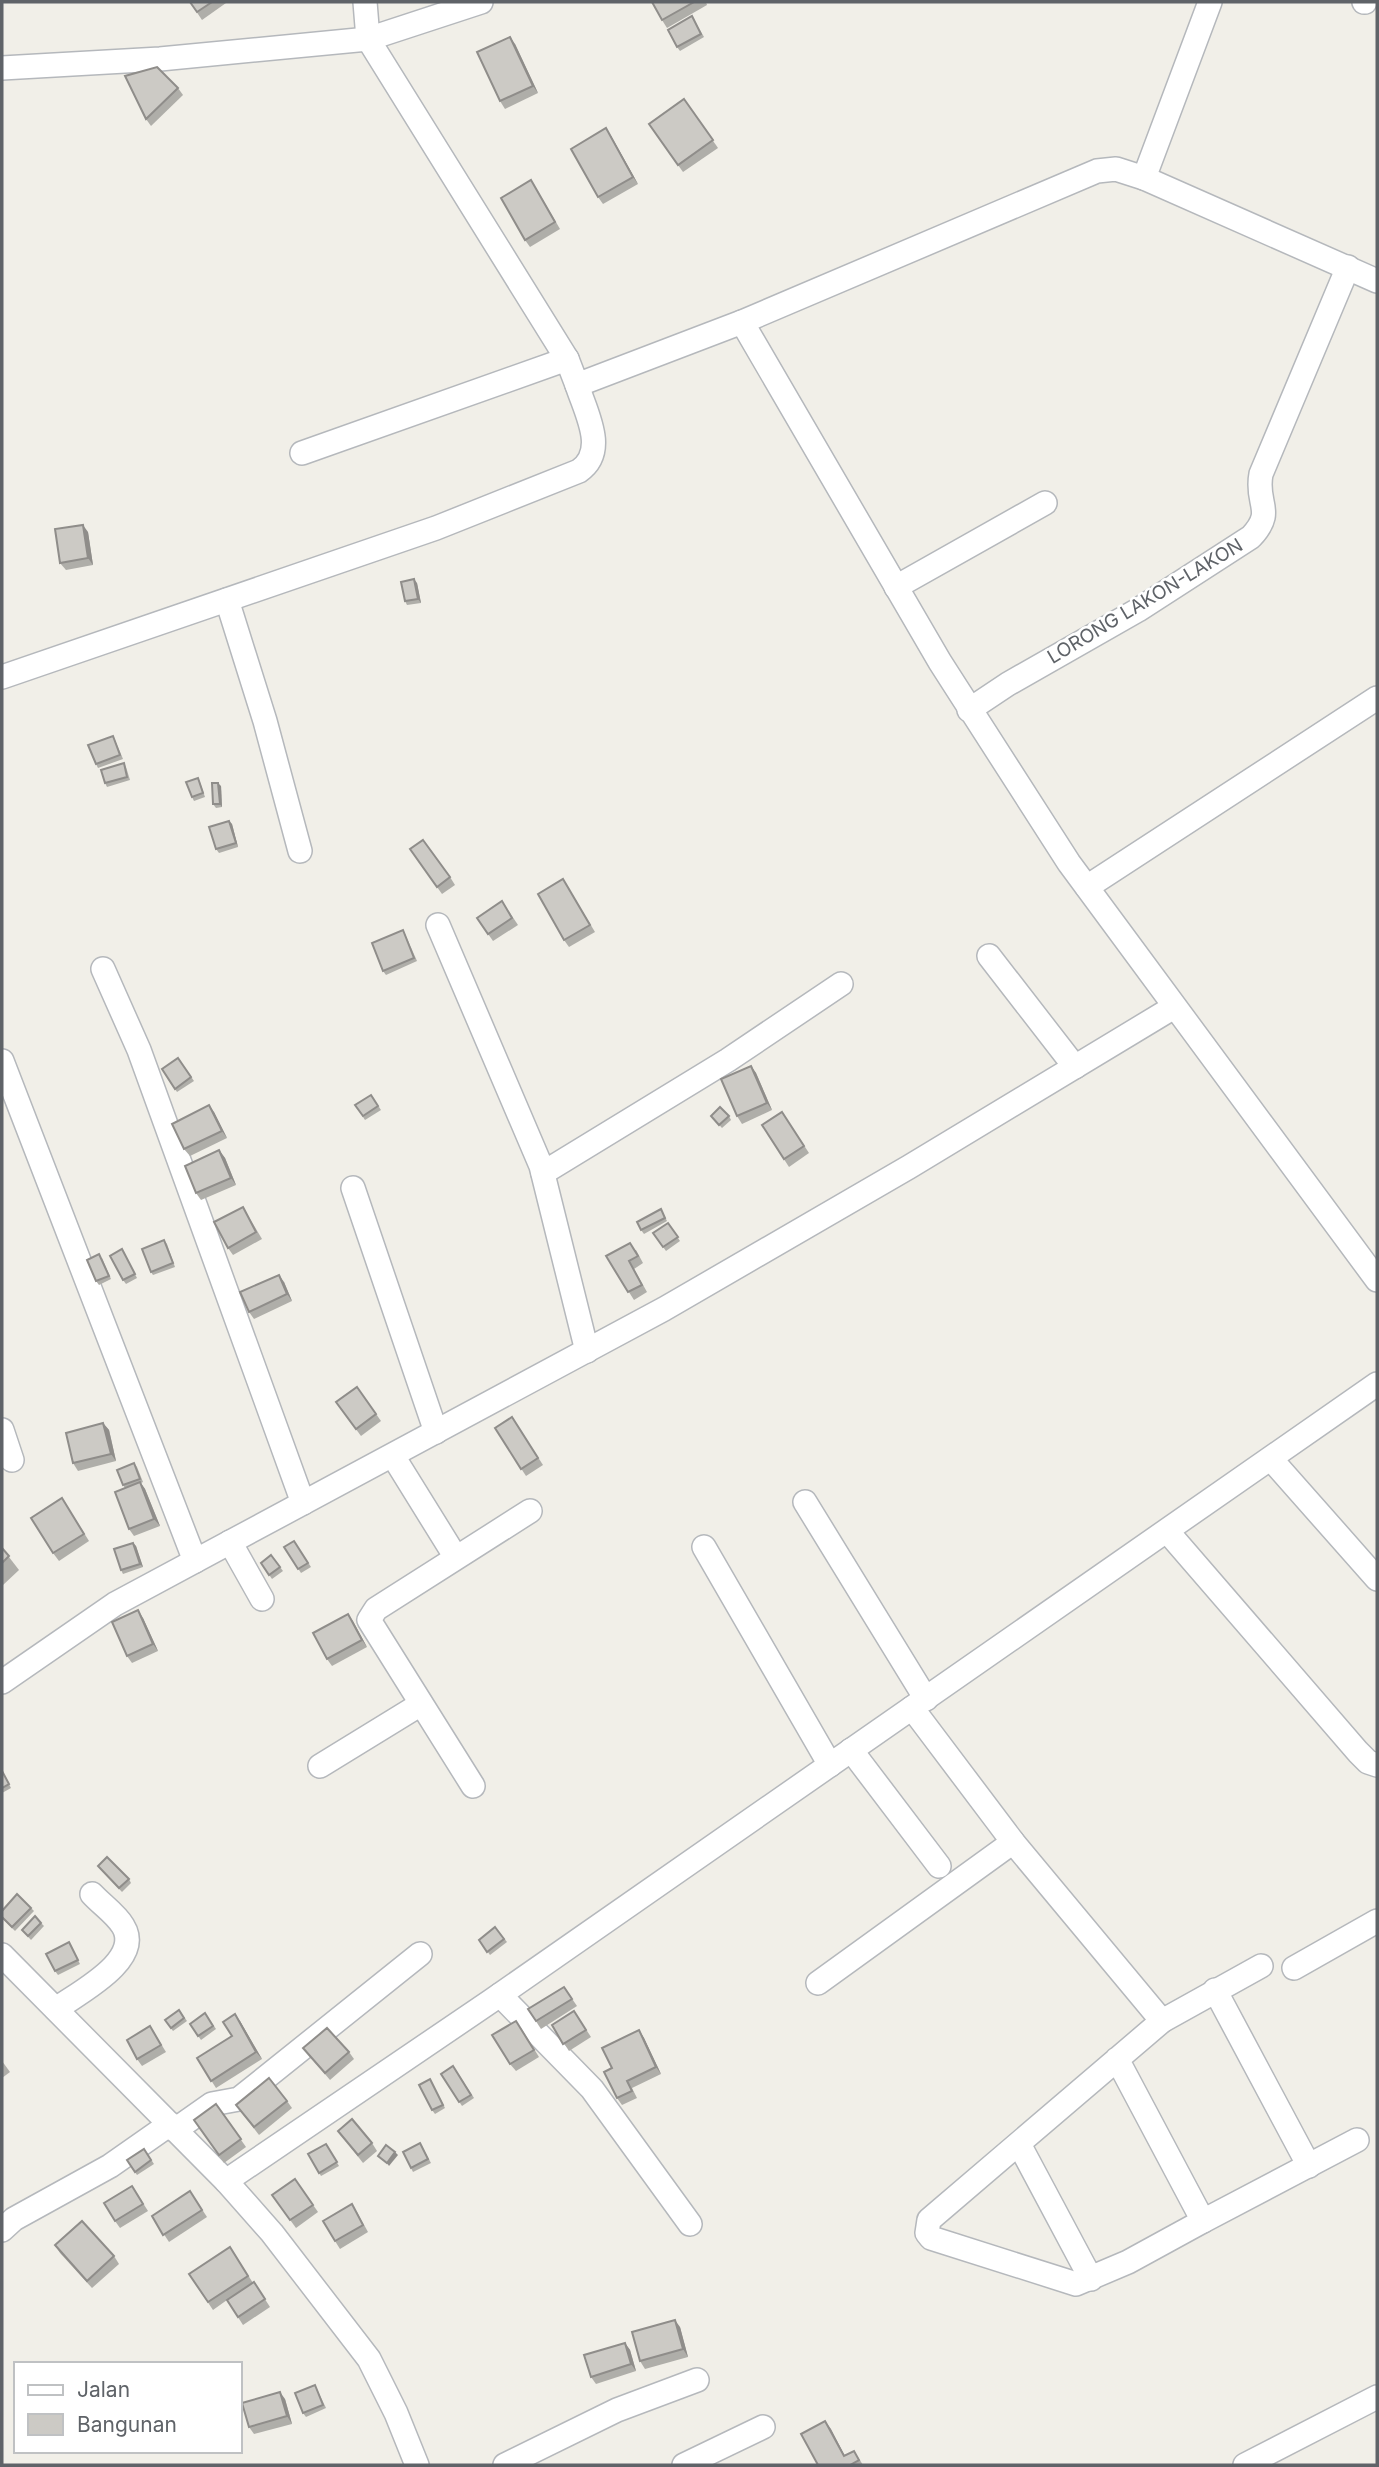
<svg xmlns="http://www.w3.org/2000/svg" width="1379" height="2467" viewBox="0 0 1379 2467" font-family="Inter,sans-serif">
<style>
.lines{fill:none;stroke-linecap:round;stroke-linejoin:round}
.minor-casing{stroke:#b5b8bc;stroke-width:26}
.minor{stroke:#fff;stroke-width:23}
.wall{fill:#afaea9}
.shaded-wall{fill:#8f8d8a}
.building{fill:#cccac5;stroke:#8f8d8a;stroke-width:2}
.labels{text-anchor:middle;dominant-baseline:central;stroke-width:5;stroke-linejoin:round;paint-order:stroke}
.street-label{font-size:19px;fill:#5f6368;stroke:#fff}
</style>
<rect width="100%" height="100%" fill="#f1efe8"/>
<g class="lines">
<g class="minor-casing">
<g id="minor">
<polyline points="365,2 368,39 567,359 577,385 742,322 1097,171 1116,169 1144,178"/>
<polyline points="1210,2 1144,178 1377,281"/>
<polyline points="1364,2 1365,2"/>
<polyline points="2,68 160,59 368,39 481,2"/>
<polyline points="742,322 940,662 1069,863 1377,1280"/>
<polyline points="302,453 567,359"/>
<polyline points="896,587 1045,503"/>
<polyline points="227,600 265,721 300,851"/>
<path d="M2 677 436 528 579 471C608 451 586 413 577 385"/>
<path d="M969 710 1008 684 1138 610 1251 537C1276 510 1255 505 1261 474L1348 267"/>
<polyline points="1087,887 1377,698"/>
<polyline points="438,925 541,1166 587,1351"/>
<polyline points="989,956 1075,1067"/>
<polyline points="103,969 139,1050 303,1503"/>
<polyline points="2,1061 195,1561"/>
<polyline points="543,1173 728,1060 841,984"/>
<polyline points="353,1188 436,1432"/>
<polyline points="2,1430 12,1460"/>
<polyline points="393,1456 455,1556"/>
<polyline points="1271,1459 1377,1579"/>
<polyline points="805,1502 926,1699"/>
<polyline points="1167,1531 1358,1752 1368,1762 1377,1765"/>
<polyline points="230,1542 262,1599"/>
<polyline points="704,1547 830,1765"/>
<polyline points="2,1682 115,1604 664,1309 909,1167 1174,1007"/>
<polyline points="912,1708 1013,1842 1162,2021"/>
<polyline points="851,1750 939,1866"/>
<polyline points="320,1766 421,1704"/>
<polyline points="473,1786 369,1620 376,1609 530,1511"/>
<polyline points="2,1955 226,2181"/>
<polyline points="1294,1968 1377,1921"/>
<polyline points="818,1983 1013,1842"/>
<polyline points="1215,1990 1309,2166"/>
<polyline points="500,1995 592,2089 690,2224"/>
<path d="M56 2009C78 1993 144 1960 123 1926 116 1914 101 1904 92 1894"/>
<polyline points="1117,2059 1203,2221 1128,2262 1076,2284 931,2238 927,2233 929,2220 1162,2021 1261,1966"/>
<polyline points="175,2130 212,2104 239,2099 420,1954"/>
<polyline points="1019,2144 1091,2279"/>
<polyline points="1203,2221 1357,2140"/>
<polyline points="2,2230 14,2219 110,2166 170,2124"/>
<polyline points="417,2465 396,2413 369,2359 272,2233 226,2181 491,2001 1377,1384"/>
<polyline points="505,2465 617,2410 697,2380"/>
<polyline points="684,2465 763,2427"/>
<polyline points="1245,2465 1377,2397"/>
</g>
</g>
<use href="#minor" class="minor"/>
</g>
<g class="wall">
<polygon points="190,2 225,2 226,3 202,20"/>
<polygon points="653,2 706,2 707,5 667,28 662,20"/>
<polygon points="694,20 704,37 680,51 677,47"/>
<polygon points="515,44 538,93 505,109 500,101"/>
<polygon points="178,88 183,95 151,126 146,119"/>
<polygon points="684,99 718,148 683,172 649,124"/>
<polygon points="611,136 638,184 603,204 598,197"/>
<polygon points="536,188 560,229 530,247 525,240"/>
<polygon points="88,532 93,565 66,570 60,563"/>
<polygon points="417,583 421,603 407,605 405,601"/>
<polygon points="115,740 123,759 98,768 96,764"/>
<polygon points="124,763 126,767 130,780 107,787 105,783"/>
<polygon points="198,778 200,782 205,797 194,801 192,797"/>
<polygon points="221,786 222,807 216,808 213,804"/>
<polygon points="229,821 232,824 238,847 219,853 216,849"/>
<polygon points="410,849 450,877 455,885 442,894"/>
<polygon points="563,879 595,932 569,947 564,940"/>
<polygon points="502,901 518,925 493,941 477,918"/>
<polygon points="405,934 417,961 386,975 383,971"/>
<polygon points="178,1058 194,1081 177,1092 162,1069"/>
<polygon points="751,1066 756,1073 772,1110 742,1124 737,1116"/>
<polygon points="371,1095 381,1110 365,1120 355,1105"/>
<polygon points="214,1112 227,1138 190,1156 184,1149"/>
<polygon points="782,1112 809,1153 789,1167 762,1125"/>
<polygon points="711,1116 729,1116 731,1120 722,1128"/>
<polygon points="219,1150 225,1158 236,1185 201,1200 196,1193"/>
<polygon points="243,1207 262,1239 233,1255 228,1248"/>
<polygon points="661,1209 667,1221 644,1234 641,1230"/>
<polygon points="668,1223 680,1241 666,1251 653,1233"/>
<polygon points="164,1240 167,1244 175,1267 153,1275 151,1272"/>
<polygon points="636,1250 643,1263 634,1269 647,1292 634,1300 606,1256"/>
<polygon points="124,1253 137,1278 126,1284 123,1280"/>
<polygon points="102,1258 111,1279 99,1285 96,1281"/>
<polygon points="284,1282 292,1301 254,1319 249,1312"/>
<polygon points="357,1387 381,1421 361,1436 336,1402"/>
<polygon points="512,1417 543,1465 526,1476 495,1428"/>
<polygon points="103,1423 109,1430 116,1461 78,1471 73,1463"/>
<polygon points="134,1463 137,1467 143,1482 141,1483 145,1489 160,1526 134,1536 129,1529 125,1488 123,1485"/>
<polygon points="62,1498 89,1541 59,1561 53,1553"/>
<polygon points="294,1541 311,1567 301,1573 284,1547"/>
<polygon points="133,1543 136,1546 143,1567 123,1574 121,1570"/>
<polygon points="2,1548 19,1570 2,1586"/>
<polygon points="271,1555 283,1571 272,1579 261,1563"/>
<polygon points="348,1614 367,1647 332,1666 327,1659"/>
<polygon points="143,1618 158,1651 132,1663 127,1656"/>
<polygon points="2,1771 11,1788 2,1793"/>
<polygon points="98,1866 129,1879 131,1883 122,1892"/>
<polygon points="31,1908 34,1911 15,1931 2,1918 2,1911"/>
<polygon points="41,1923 44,1926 31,1940 22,1930"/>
<polygon points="495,1927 507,1942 490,1955 479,1940"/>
<polygon points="69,1942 80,1964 58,1975 55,1971"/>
<polygon points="564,1987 577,2006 541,2029 528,2009"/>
<polygon points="179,2010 187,2021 173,2031 165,2020"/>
<polygon points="574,2011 591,2037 569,2051 552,2025"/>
<polygon points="205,2013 216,2029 201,2040 190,2024"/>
<polygon points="240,2021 262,2059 216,2088 197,2058 232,2036"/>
<polygon points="150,2026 166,2052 142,2066 137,2059"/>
<polygon points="521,2028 539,2057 516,2071 510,2064"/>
<polygon points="639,2030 644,2038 661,2074 632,2088 637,2098 622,2105 617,2098 612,2068"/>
<polygon points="303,2048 349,2052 354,2059 330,2080"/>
<polygon points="2,2061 10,2072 2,2078"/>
<polygon points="453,2066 474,2098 462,2106 441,2074"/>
<polygon points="432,2083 445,2108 435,2114 432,2110"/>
<polygon points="287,2101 292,2108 259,2135 236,2105"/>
<polygon points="216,2104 246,2147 224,2163 194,2120"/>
<polygon points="338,2131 372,2143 377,2151 363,2163"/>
<polygon points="420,2143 431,2163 413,2172 411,2168"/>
<polygon points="326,2144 339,2166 321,2176 308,2154"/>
<polygon points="144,2149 154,2164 137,2175 127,2160"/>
<polygon points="295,2179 318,2212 296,2228 272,2195"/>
<polygon points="132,2186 148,2211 120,2228 115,2221"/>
<polygon points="190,2191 207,2217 169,2242 152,2216"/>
<polygon points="357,2212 368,2232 340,2249 335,2241"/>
<polygon points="55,2245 114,2256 119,2264 92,2288 60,2253"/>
<polygon points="230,2247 253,2283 254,2282 270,2307 243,2325 227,2300 213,2310 189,2274"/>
<polygon points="680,2327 688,2357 645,2369 640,2361"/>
<polygon points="625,2343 630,2350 636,2371 596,2384 591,2377"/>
<polygon points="315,2385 326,2408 306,2417 303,2413"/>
<polygon points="285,2399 292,2424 254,2434 249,2427"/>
<polygon points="825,2421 845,2456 854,2451 863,2465 818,2465"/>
</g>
<g class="shaded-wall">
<polygon points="510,37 515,44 538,93 533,86"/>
<polygon points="606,128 611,136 638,184 633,177"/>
<polygon points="83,525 88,532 93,565 88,558"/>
<polygon points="414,579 417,583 421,603 418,599"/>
<polygon points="218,783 221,786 222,807 220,804"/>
<polygon points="229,821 232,824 238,847 236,843"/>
<polygon points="751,1066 756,1073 772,1110 767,1103"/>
<polygon points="209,1105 214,1112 227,1138 222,1131"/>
<polygon points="219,1150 225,1158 236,1185 231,1178"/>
<polygon points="279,1275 284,1282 292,1301 287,1294"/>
<polygon points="103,1423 109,1430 116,1461 111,1454"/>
<polygon points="140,1482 145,1489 160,1526 154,1519"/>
<polygon points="133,1543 136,1546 143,1567 140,1564"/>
<polygon points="138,1610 143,1618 158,1651 153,1644"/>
<polygon points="348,1614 353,1621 367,1647 362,1640"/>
<polygon points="235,2014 240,2021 262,2059 256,2052"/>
<polygon points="639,2030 644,2038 661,2074 656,2067"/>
<polygon points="395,2152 398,2155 389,2166 387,2163"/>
<polygon points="675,2320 680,2327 688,2357 683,2349"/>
<polygon points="625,2343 630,2350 636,2371 631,2364"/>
<polygon points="280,2392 285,2399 292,2424 287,2416"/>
<polygon points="825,2421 831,2429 849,2464 844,2456"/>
</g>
<g class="building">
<polygon points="190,2 212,2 197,12"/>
<polygon points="652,2 694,2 662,20"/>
<polygon points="692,16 701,34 677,47 668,30"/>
<polygon points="510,37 533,86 500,101 477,52"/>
<polygon points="157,67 178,88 146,119 125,76"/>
<polygon points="684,99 713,140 678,165 649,124"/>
<polygon points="606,128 633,177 598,197 571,149"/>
<polygon points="531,180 555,222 525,240 501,198"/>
<polygon points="83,525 88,558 60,563 55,529"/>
<polygon points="414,579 418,599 405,601 401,582"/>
<polygon points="113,736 120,755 96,764 88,745"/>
<polygon points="124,763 127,777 105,783 101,770"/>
<polygon points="198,778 203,793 192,797 186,782"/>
<polygon points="212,783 218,783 220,804 213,804"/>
<polygon points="229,821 236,843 216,849 209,827"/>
<polygon points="423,840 450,877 437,887 410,849"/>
<polygon points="563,879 590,925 564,940 538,894"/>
<polygon points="502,901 512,918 488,934 477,918"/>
<polygon points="403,930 414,958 383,971 372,943"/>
<polygon points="178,1058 191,1077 175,1089 162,1069"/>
<polygon points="751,1066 767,1103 737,1116 721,1079"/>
<polygon points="371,1095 378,1106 363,1116 355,1105"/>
<polygon points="209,1105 222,1131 184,1149 172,1124"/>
<polygon points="720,1107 729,1116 719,1125 711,1116"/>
<polygon points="782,1112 804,1146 784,1159 762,1125"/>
<polygon points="219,1150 231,1178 196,1193 185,1166"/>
<polygon points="243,1207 256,1232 228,1248 214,1222"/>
<polygon points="661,1209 665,1218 641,1230 637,1222"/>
<polygon points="668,1223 678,1237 663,1247 653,1233"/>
<polygon points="164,1240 173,1263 151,1272 142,1249"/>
<polygon points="630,1243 638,1256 629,1261 642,1285 628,1292 606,1256"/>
<polygon points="122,1249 135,1274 123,1280 110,1256"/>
<polygon points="99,1254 109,1276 96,1281 87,1260"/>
<polygon points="279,1275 287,1294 249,1312 240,1292"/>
<polygon points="357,1387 376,1414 356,1429 336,1402"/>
<polygon points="512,1417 538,1458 521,1469 495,1428"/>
<polygon points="103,1423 111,1454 73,1463 66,1433"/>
<polygon points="134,1463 140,1479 123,1485 117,1470"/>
<polygon points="140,1482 154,1519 129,1529 115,1492"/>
<polygon points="62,1498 84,1534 53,1553 31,1518"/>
<polygon points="294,1541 308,1563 298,1569 284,1547"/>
<polygon points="133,1543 140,1564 121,1570 114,1549"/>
<polygon points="2,1548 9,1556 2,1563"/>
<polygon points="271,1555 280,1567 269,1575 261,1563"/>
<polygon points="138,1610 153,1644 127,1656 112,1622"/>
<polygon points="348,1614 362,1640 327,1659 313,1633"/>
<polygon points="2,1771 9,1784 2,1788"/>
<polygon points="107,1857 129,1879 119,1888 98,1866"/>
<polygon points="17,1894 31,1908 12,1927 2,1917 2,1911"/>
<polygon points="35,1916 41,1923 28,1936 22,1930"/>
<polygon points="495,1927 504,1939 487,1952 479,1940"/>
<polygon points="69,1942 78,1960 55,1971 46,1954"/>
<polygon points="564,1987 572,1999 536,2021 528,2009"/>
<polygon points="179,2010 184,2018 171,2028 165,2020"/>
<polygon points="574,2011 586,2030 563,2044 552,2025"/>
<polygon points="205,2013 213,2026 198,2036 190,2024"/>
<polygon points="235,2014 256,2052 211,2081 197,2058 232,2036 223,2022"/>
<polygon points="516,2021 534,2050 510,2064 492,2035"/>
<polygon points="150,2026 161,2045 137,2059 127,2040"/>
<polygon points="327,2028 349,2052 325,2073 303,2048"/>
<polygon points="639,2030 656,2067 627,2081 632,2091 617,2098 604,2072 612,2068 602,2048"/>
<polygon points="453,2066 471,2095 459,2102 441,2074"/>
<polygon points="269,2078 287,2101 254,2127 236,2105"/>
<polygon points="430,2079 443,2105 432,2110 419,2085"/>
<polygon points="216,2104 241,2139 219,2155 194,2120"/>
<polygon points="352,2119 372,2143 358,2155 338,2131"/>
<polygon points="420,2143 428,2159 411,2168 403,2152"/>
<polygon points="326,2144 337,2162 319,2173 308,2154"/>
<polygon points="386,2145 395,2152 387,2163 378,2156"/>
<polygon points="144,2149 151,2160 135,2172 127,2160"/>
<polygon points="295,2179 313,2205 290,2220 272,2195"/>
<polygon points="132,2186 143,2204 115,2221 104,2203"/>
<polygon points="190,2191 202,2210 163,2235 152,2216"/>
<polygon points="352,2204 363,2225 335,2241 323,2221"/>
<polygon points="82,2221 114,2256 87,2281 55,2245"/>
<polygon points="230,2247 248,2276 208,2302 189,2274"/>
<polygon points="254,2282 265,2299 238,2317 227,2300"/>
<polygon points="675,2320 683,2349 640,2361 632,2332"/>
<polygon points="625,2343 631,2364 591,2377 584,2355"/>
<polygon points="315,2385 323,2405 303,2413 295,2393"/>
<polygon points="280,2392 287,2416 249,2427 242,2403"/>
<polygon points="825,2421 844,2456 854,2451 859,2460 850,2465 818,2465 801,2434"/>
</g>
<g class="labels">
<g class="street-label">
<text transform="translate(1145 601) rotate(-31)">LORONG LAKON-LAKON</text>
</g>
</g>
<rect width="1379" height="2467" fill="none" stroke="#5f6368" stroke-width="7"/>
<rect x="14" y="2362" width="228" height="91" fill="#ffffff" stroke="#bfc1c3" stroke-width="2"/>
<rect x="28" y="2385" width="35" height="10" fill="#ffffff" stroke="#bfc1c3" stroke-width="2"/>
<text x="77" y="2397" font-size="21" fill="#5f6368">Jalan</text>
<rect x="28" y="2414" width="35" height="21" fill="#cccac5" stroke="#bfc1c3" stroke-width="2"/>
<text x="77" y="2432" font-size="21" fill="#5f6368">Bangunan</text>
</svg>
